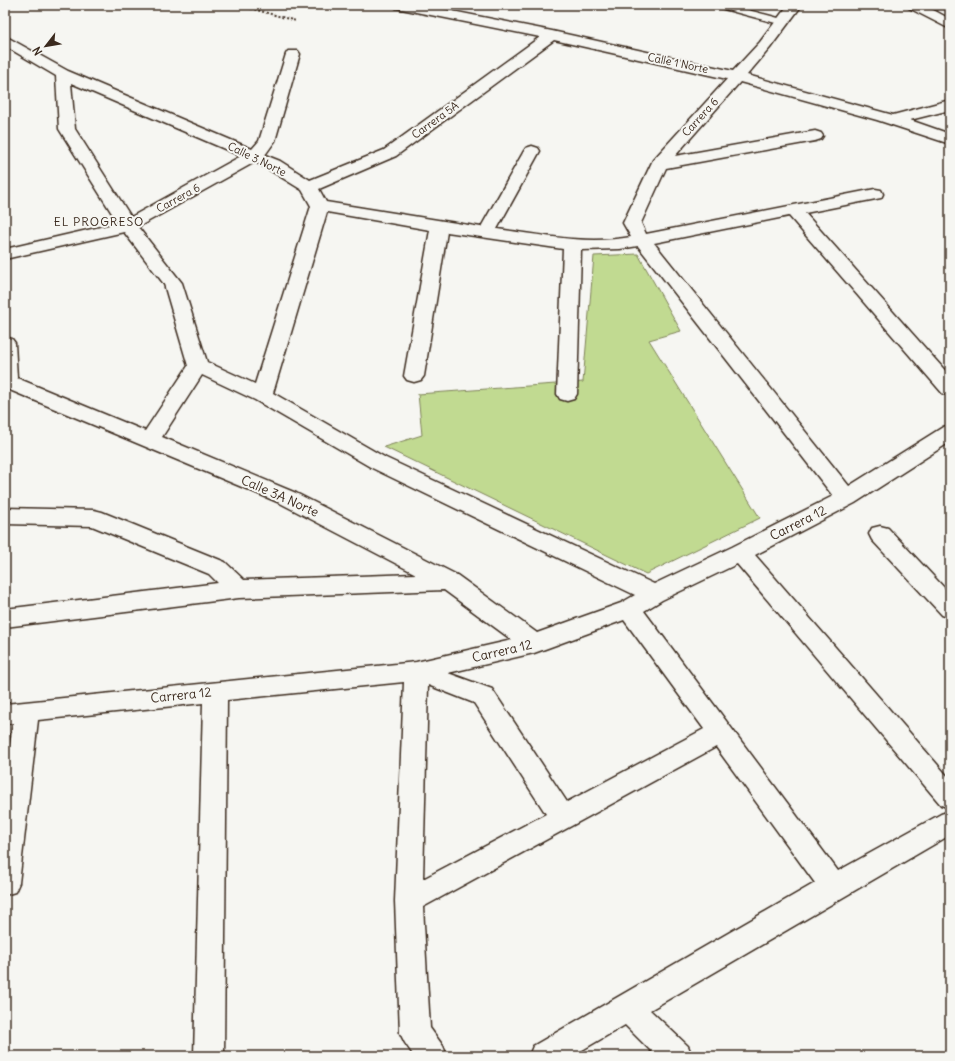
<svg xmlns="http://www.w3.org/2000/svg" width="955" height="1061" viewBox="0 0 955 1061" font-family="Delius,sans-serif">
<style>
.green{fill:#c1da91;stroke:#7e8258}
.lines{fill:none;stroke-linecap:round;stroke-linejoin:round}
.lane-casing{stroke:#3b2a1e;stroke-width:3}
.street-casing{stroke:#3b2a1e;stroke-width:3}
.path{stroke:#3b2a1e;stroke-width:2;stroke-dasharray:2 2;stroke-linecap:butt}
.lane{fill:#f6f6f2;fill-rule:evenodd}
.street{fill:#f6f6f2;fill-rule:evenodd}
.labels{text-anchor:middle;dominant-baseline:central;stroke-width:4;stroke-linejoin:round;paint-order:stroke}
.far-street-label{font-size:11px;fill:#3b2a1e;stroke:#f6f6f2}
.far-neighbourhood-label{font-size:12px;letter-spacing:1px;fill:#3b2a1e;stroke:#f6f6f2}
.street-label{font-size:13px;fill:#3b2a1e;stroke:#f6f6f2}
</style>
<rect width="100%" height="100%" fill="#f6f6f2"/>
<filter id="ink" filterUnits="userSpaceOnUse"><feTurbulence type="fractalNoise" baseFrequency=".025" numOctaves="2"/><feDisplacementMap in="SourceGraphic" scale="8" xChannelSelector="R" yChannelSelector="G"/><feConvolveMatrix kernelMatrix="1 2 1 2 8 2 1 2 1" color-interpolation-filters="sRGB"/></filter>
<g filter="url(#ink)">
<polygon class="green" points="638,254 681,331 649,340 760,518 646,574 384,447 422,435 418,394 583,382 594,256"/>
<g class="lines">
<g class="lane-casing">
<polygon id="lane" points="715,5 729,5 786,20 788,22 783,25 716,7"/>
</g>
<g class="street-casing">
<g id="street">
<path d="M394 5H422L552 31 733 71 760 42 788 5H802L770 48 747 75 893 115 950 100V110L910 120 950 134V144L877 120 740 82 675 156 815 131 821 133 823 136 821 139 815 141 666 168 641 223 646 234 875 189 881 190 883 194 881 198 805 213 950 376V395L943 394 789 216 654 243 849 486 943 427 950 425V442L855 503 755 555 950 779V808L941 805 737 564 662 600 644 611 838 871 941 814 950 811V835L650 1010 688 1046 692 1056H656L625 1025 572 1056H529L533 1046 815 883 716 747 423 907 430 1028 443 1046 447 1056H414L405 1043 400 1033 395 901 404 682 227 700 224 1056H194L203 703 38 720 19 883 15 892 5 895V782L13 723 5 724V704L416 662 512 640 444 590 239 598 5 627V609L218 583 209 574 92 526 5 524V508L94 510 102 512 225 562 244 580 416 574 280 503 5 388V337L12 339 15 343 17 378 145 431 188 366 164 284 124 232 5 259V249L118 223 59 129 56 76 5 46V36L68 71 252 149 259 141 286 54 288 51H298L300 54 275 141 265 155 280 161 310 180 384 150 540 37 401 9 396 8ZM554 40 727 79 653 160 623 223 631 237C586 245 541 235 497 229L540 151 538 148 532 146 526 148 524 151 481 227 326 202 319 189 396 156ZM71 83 241 156 131 217 75 129ZM255 162 268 169 302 190 311 206 255 384 207 362 182 283 138 227ZM327 212 430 230 404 376 407 380 414 382 421 380 424 376 447 232 563 249 557 394 560 399 567 401 574 399 577 394 581 250 620 249 638 246 833 496 732 547 654 584 386 458 273 393ZM202 375 255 400 372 468 635 595 621 603 537 633 457 575 296 493 162 437ZM624 620 704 729 567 802 492 689 448 673 534 653ZM428 685 474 703 546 814 423 879Z"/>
<polygon points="907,5 924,5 950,19 950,29 909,8"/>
<polygon points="880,526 888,528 950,594 950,618 942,615 872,540 869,534 872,528"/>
</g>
</g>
<polyline class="path" points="239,5 296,21"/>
<use href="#lane" class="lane"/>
<use href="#street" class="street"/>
</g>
</g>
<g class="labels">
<g class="far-street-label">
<text transform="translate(678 63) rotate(12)">Calle 1 Norte</text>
<text transform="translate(700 117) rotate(-48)">Carrera 6</text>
<text transform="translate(435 120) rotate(-36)">Carrera 5A</text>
<text transform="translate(257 159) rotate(26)">Calle 3 Norte</text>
<text transform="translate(178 198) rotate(-29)">Carrera 6</text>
</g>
<g class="far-neighbourhood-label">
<text x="99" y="221">EL PROGRESO</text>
</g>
<g class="street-label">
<text transform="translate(280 496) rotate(24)">Calle 3A Norte</text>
<text transform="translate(798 523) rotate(-27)">Carrera 12</text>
<text transform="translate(502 651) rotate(-13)">Carrera 12</text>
<text transform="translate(181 695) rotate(-6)">Carrera 12</text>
</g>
</g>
<rect width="955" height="1061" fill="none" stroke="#f6f6f2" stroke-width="20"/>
<rect x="10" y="10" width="935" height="1041" fill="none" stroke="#3b2a1e" stroke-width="1.5" filter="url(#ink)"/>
<g transform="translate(46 46) rotate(239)" stroke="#f6f6f2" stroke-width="3" paint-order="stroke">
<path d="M0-3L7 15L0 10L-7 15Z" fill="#3b2a1e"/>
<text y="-6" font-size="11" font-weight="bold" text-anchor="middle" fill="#3b2a1e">N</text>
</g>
</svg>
